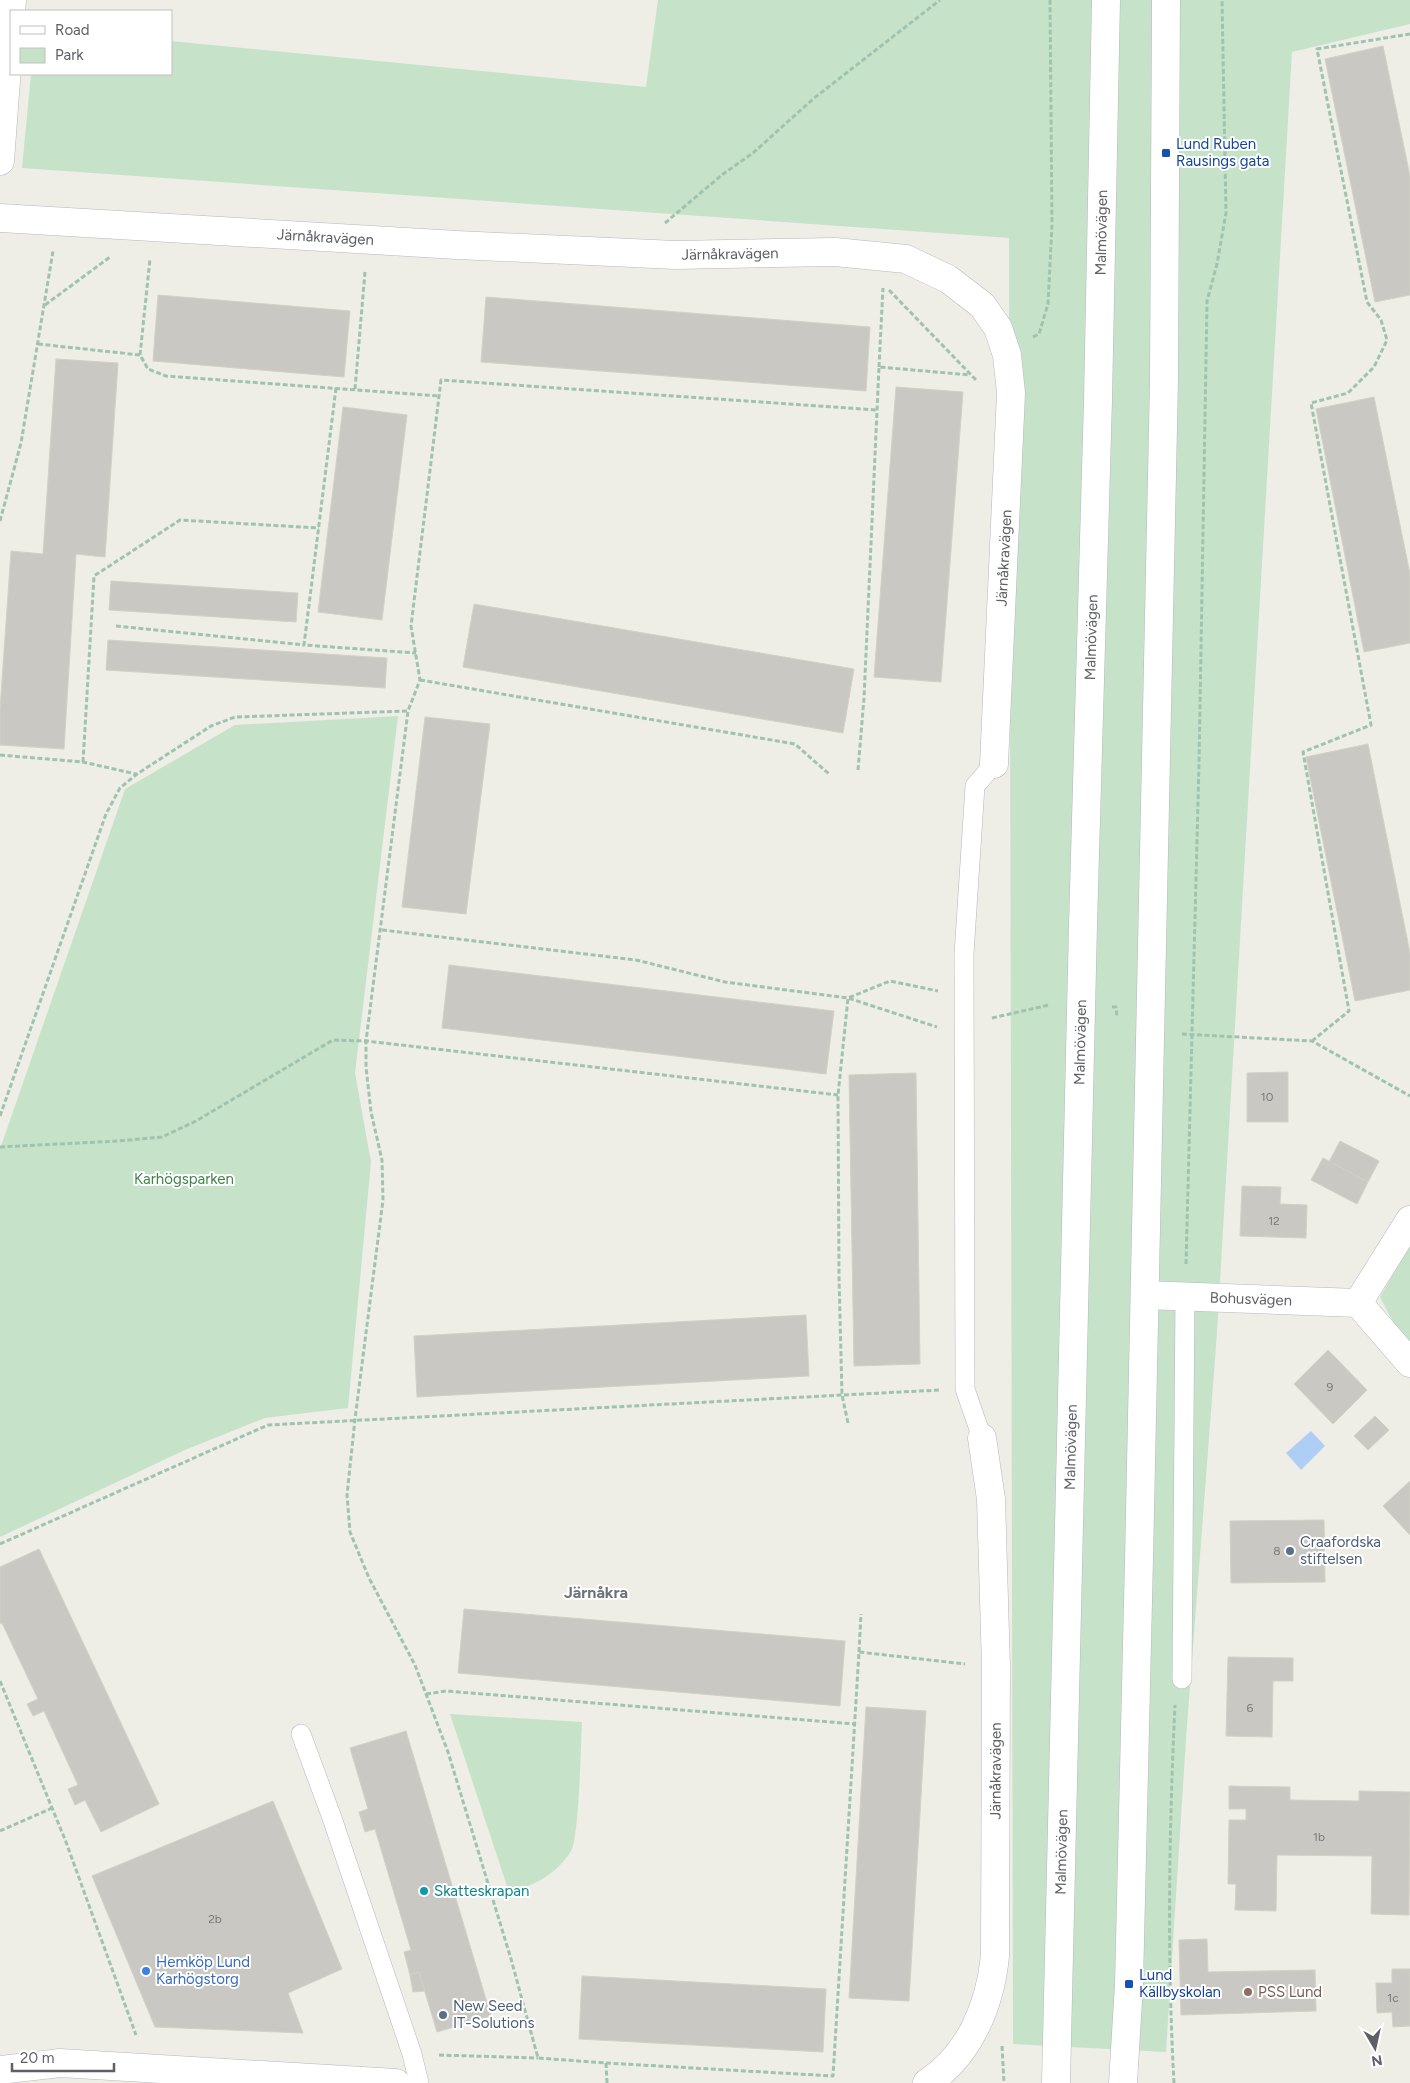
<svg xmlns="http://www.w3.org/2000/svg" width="1410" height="2083" viewBox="0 0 1410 2083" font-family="Figtree,sans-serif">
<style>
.green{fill:#c6e3ca}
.water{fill:#afcef6}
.building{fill:#cac8c3;stroke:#d3d0c5}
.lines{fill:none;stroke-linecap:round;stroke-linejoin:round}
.service-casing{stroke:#b6b7bb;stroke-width:20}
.minor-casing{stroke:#b6b7bb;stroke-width:29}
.secondary-casing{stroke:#b5b7bc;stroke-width:29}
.path{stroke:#a0c3af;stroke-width:3;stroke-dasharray:5 2.5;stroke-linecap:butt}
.service{stroke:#fff;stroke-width:19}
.minor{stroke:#fff;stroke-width:28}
.secondary{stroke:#fff;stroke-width:28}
.transit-dot{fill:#1a4fb4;stroke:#fff;stroke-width:2}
.service-dot{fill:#5c6f8a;stroke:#fff;stroke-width:2}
.culture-dot{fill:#0f9aa8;stroke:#fff;stroke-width:2}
.shop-dot{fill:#3f7fe0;stroke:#fff;stroke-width:2}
.education-dot{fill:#8d6e63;stroke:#fff;stroke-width:2}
.labels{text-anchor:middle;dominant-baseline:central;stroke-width:4;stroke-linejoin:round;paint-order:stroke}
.number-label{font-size:12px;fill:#797a7c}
.transit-label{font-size:15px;fill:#164399;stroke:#fff;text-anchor:start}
.street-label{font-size:15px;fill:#5e6065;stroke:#fff}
.park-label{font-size:15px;fill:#40824c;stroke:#fff}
.service-label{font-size:15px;fill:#4e5e75;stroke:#fff;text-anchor:start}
.culture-label{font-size:15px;fill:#0d838f;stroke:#fff;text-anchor:start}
.shop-label{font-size:15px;fill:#366cbe;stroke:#fff;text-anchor:start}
.education-label{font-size:15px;fill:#785e54;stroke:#fff;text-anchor:start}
.neighbourhood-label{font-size:16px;font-weight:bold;fill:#6f7277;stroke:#fff}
</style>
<rect width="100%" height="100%" fill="#eeeee7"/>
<g class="green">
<polygon points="658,0 1410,0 1410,24 1292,52 1217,1333 1186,1739 1166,2052 1013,2044 1009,238 22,168 31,74 171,74 171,41 646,87"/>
<polygon points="398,716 355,1073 371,1162 348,1408 265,1418 185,1450 0,1537 0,1149 125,789 235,725"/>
<polygon points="1410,1245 1410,1341 1393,1322 1380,1297"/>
<path d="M450 1714 582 1722C581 1744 579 1838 571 1851 557 1874 534 1886 509 1892Z"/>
</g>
<polygon class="water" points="1311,1431 1325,1446 1301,1470 1286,1453"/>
<g class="building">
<polygon points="1383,46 1410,176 1410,295 1375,302 1325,59"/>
<polygon points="158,295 350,311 344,377 153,361"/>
<polygon points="486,297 870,327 866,391 481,362"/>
<polygon points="56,359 118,363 105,557 76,554 64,749 0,745 0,709 11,551 43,554"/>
<polygon points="896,387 963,392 941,682 874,677"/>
<polygon points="1374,397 1410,574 1410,643 1364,652 1316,409"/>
<polygon points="343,407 407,415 382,620 318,612"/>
<polygon points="111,581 298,593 296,622 109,610"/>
<polygon points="474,604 854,669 843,733 463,667"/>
<polygon points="108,640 387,658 385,688 106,670"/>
<polygon points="425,717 490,724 466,914 402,907"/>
<polygon points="1368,744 1410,953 1410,990 1355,1001 1306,757"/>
<polygon points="449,965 834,1011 826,1074 442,1028"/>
<polygon points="1288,1072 1288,1122 1247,1122 1247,1073"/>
<polygon points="916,1073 920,1364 854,1366 849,1075"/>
<polygon points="1340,1141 1379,1161 1368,1182 1329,1162"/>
<polygon points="1323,1158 1368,1182 1357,1204 1311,1180"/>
<polygon points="1242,1186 1281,1187 1280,1204 1307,1205 1306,1238 1240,1236"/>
<polygon points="806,1315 809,1376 417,1397 414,1336"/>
<polygon points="1328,1350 1367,1390 1333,1424 1294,1384"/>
<polygon points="1375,1416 1389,1430 1368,1450 1354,1436"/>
<polygon points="1410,1481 1410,1535 1383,1506"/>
<polygon points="1324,1520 1325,1582 1231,1583 1230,1521"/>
<polygon points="39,1549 159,1804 101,1832 85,1800 75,1805 68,1789 78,1785 44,1711 33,1716 27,1704 38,1699 2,1623 0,1624 0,1567"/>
<polygon points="464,1609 845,1641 840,1706 458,1673"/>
<polygon points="1228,1657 1293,1658 1293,1681 1273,1681 1272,1737 1226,1736"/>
<polygon points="866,1707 926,1711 909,2001 849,1998"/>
<polygon points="406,1731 491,2016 437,2032 419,1972 410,1975 404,1952 411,1950 375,1829 365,1832 359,1812 368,1809 350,1748"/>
<polygon points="1229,1786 1290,1787 1290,1800 1359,1801 1359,1791 1410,1792 1409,1915 1371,1914 1372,1856 1277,1855 1276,1911 1235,1910 1236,1884 1228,1884 1229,1820 1246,1820 1246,1809 1229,1809"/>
<polygon points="273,1801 342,1969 288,1993 303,2033 155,2027 92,1876"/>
<polygon points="1207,1939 1208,1972 1315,1970 1316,2011 1181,2015 1179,1940"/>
<polygon points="1392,1969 1410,1969 1410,2026 1393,2027 1392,2012 1377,2013 1376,1983 1392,1983"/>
<polygon points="419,1972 425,1991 413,1992 410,1975"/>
<polygon points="582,1976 826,1989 823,2052 579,2039"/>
</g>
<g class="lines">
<g class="service-casing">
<g id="service">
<polyline points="982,1438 965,1389 964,954 975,786 994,764"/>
<polyline points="1182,1679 1185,1296"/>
<polyline points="301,1734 332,1818 412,2054 419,2083"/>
</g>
</g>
<g class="minor-casing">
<g id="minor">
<polyline points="0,161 12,0"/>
<path id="s1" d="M0 218 457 245 675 255 835 252 906 259 948 279 982 305 998 328 1007 355 1011 393 994 764"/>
<path id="s2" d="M1145 1295 1358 1303 1410 1363"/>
<polyline points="1358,1303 1410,1220"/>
<polyline points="0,2070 60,2063 396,2083"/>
<path id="s3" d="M927 2083C970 2055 990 2005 995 1956L996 1667 991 1499 982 1438"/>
</g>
</g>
<g class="secondary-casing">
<g id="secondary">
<path id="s4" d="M1056 2083 1083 925 1098 400 1106 0"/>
<polyline points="1123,2083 1129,1984 1139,1559 1164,380 1166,0"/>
</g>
</g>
<g class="path">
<polyline points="665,223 723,174 753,153 813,99 940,0"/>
<polyline points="889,290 977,381"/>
<polyline points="45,305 110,257"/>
<polyline points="1033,337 1039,334 1048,304 1052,225 1050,0"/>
<polyline points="38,344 140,355 148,369 166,376 439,396"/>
<polyline points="140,355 150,259"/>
<polyline points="879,367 883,288"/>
<polyline points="336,388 304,645 416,653"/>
<polyline points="355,389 365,272"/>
<polyline points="0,521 21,443 53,251"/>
<polyline points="116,626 304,645"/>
<polyline points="420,680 795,744 829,774"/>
<polyline points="0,755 83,762 136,774"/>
<polyline points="83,762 94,576 180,520 319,528"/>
<polyline points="858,770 864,698 879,367 970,375"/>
<polyline points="382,930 636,960 725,982 848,998 937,1027"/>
<polyline points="1112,1007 1116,1007 1117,1017"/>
<polyline points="992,1018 1049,1005"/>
<polyline points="1182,1034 1312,1041 1410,1096"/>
<polyline points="1312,1041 1349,1011 1303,752 1371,725 1311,403 1348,393 1374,367 1387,340 1381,320 1367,302 1317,49 1410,34"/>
<polyline points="0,1116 106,814 120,788 137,774 211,726 235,717 408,711"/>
<polyline points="0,1147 118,1141 162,1137 196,1121 333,1040 366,1041 838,1095"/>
<polyline points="1186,1264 1199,764 1207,301 1217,264 1226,213 1222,0"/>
<polyline points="848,1423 842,1395 839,1277 838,1095 848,998 890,981 938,991"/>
<polyline points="0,1544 268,1425 939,1390"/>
<polyline points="859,1652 861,1614"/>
<polyline points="0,1681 66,1842 136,2035"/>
<polyline points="426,1694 446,1691 855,1724"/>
<polyline points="0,1831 52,1808"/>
<polyline points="1002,2046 1004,2083"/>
<polyline points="439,2055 538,2058"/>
<polyline points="606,2063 833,2076 859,1652 965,1664"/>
<polyline points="607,2083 606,2063 538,2058 511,1959 448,1752 415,1665 369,1578 350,1532 347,1495 355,1419 383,1200 382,1160 371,1112 366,1067 366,1041 408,711 420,680 411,626 441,380 877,410"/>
<path d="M1174 2083C1167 1957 1169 1831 1175 1705"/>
</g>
<use href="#service" class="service"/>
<use href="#minor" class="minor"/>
<use href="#secondary" class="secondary"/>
</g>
<g class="transit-dot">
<rect x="1161" y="148" width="10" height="10" rx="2.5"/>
<rect x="1124" y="1979" width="10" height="10" rx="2.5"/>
</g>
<g class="service-dot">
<circle cx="1290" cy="1551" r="5"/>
<circle cx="443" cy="2015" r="5"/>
</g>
<circle class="culture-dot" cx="424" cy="1891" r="5"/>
<circle class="shop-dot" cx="146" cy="1971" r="5"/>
<circle class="education-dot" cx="1248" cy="1992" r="5"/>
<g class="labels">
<g class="number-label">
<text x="1267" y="1097">10</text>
<text x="1274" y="1221">12</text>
<text x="1330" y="1387">9</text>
<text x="1277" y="1551">8</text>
<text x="1250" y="1708">6</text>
<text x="1319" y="1837">1b</text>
<text x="215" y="1919">2b</text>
<text x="1393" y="1998">1c</text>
</g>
<g class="transit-label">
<text x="1176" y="144">Lund Ruben<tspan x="1176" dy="17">Rausings gata</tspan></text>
<text x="1139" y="1975">Lund<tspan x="1139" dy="17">Källbyskolan</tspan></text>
</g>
<g class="street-label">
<text stroke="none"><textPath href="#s4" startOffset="1851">Malmövägen</textPath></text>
<text stroke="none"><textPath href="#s1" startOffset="326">Järnåkravägen</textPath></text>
<text stroke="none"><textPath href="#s1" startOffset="731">Järnåkravägen</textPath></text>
<text transform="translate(1004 558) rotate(-87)">Järnåkravägen</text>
<text stroke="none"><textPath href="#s4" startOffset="1446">Malmövägen</textPath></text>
<text stroke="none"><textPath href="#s4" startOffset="1041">Malmövägen</textPath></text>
<text stroke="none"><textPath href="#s2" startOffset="106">Bohusvägen</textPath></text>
<text stroke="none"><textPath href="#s4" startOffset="636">Malmövägen</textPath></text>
<text stroke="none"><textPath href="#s3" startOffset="334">Järnåkravägen</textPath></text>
<text stroke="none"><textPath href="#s4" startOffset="231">Malmövägen</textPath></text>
</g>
<g class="park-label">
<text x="184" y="1179">Karhögsparken</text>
</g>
<g class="service-label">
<text x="1300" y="1542">Craafordska<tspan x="1300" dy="17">stiftelsen</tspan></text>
<text x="453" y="2006">New Seed<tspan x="453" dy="17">IT-Solutions</tspan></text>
</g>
<g class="culture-label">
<text x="434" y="1891">Skatteskrapan</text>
</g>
<g class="shop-label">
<text x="156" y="1962">Hemköp Lund<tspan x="156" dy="17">Karhögstorg</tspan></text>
</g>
<g class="education-label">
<text x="1258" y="1992">PSS Lund</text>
</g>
<g class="neighbourhood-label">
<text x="596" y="1592">Järnåkra</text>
</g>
</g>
<rect x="10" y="10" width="162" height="65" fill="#ffffff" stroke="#bfbfc1"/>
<rect x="20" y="26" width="25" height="8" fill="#ffffff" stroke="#bfbfc1"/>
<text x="55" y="35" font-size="15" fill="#5e6065">Road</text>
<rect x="20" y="48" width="25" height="15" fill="#c6e3ca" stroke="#bfbfc1"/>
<text x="55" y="60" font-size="15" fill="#5e6065">Park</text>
<g transform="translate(1375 2048) rotate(171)" stroke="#ffffff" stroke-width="4" paint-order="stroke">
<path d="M0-4L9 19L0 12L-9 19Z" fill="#5e6065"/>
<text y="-8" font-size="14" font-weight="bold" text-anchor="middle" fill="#5e6065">N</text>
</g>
<path d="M12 2063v8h102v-8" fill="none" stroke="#5e6065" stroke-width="2.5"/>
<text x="20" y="2063" font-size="15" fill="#5e6065" stroke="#ffffff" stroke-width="4" paint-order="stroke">20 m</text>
</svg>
